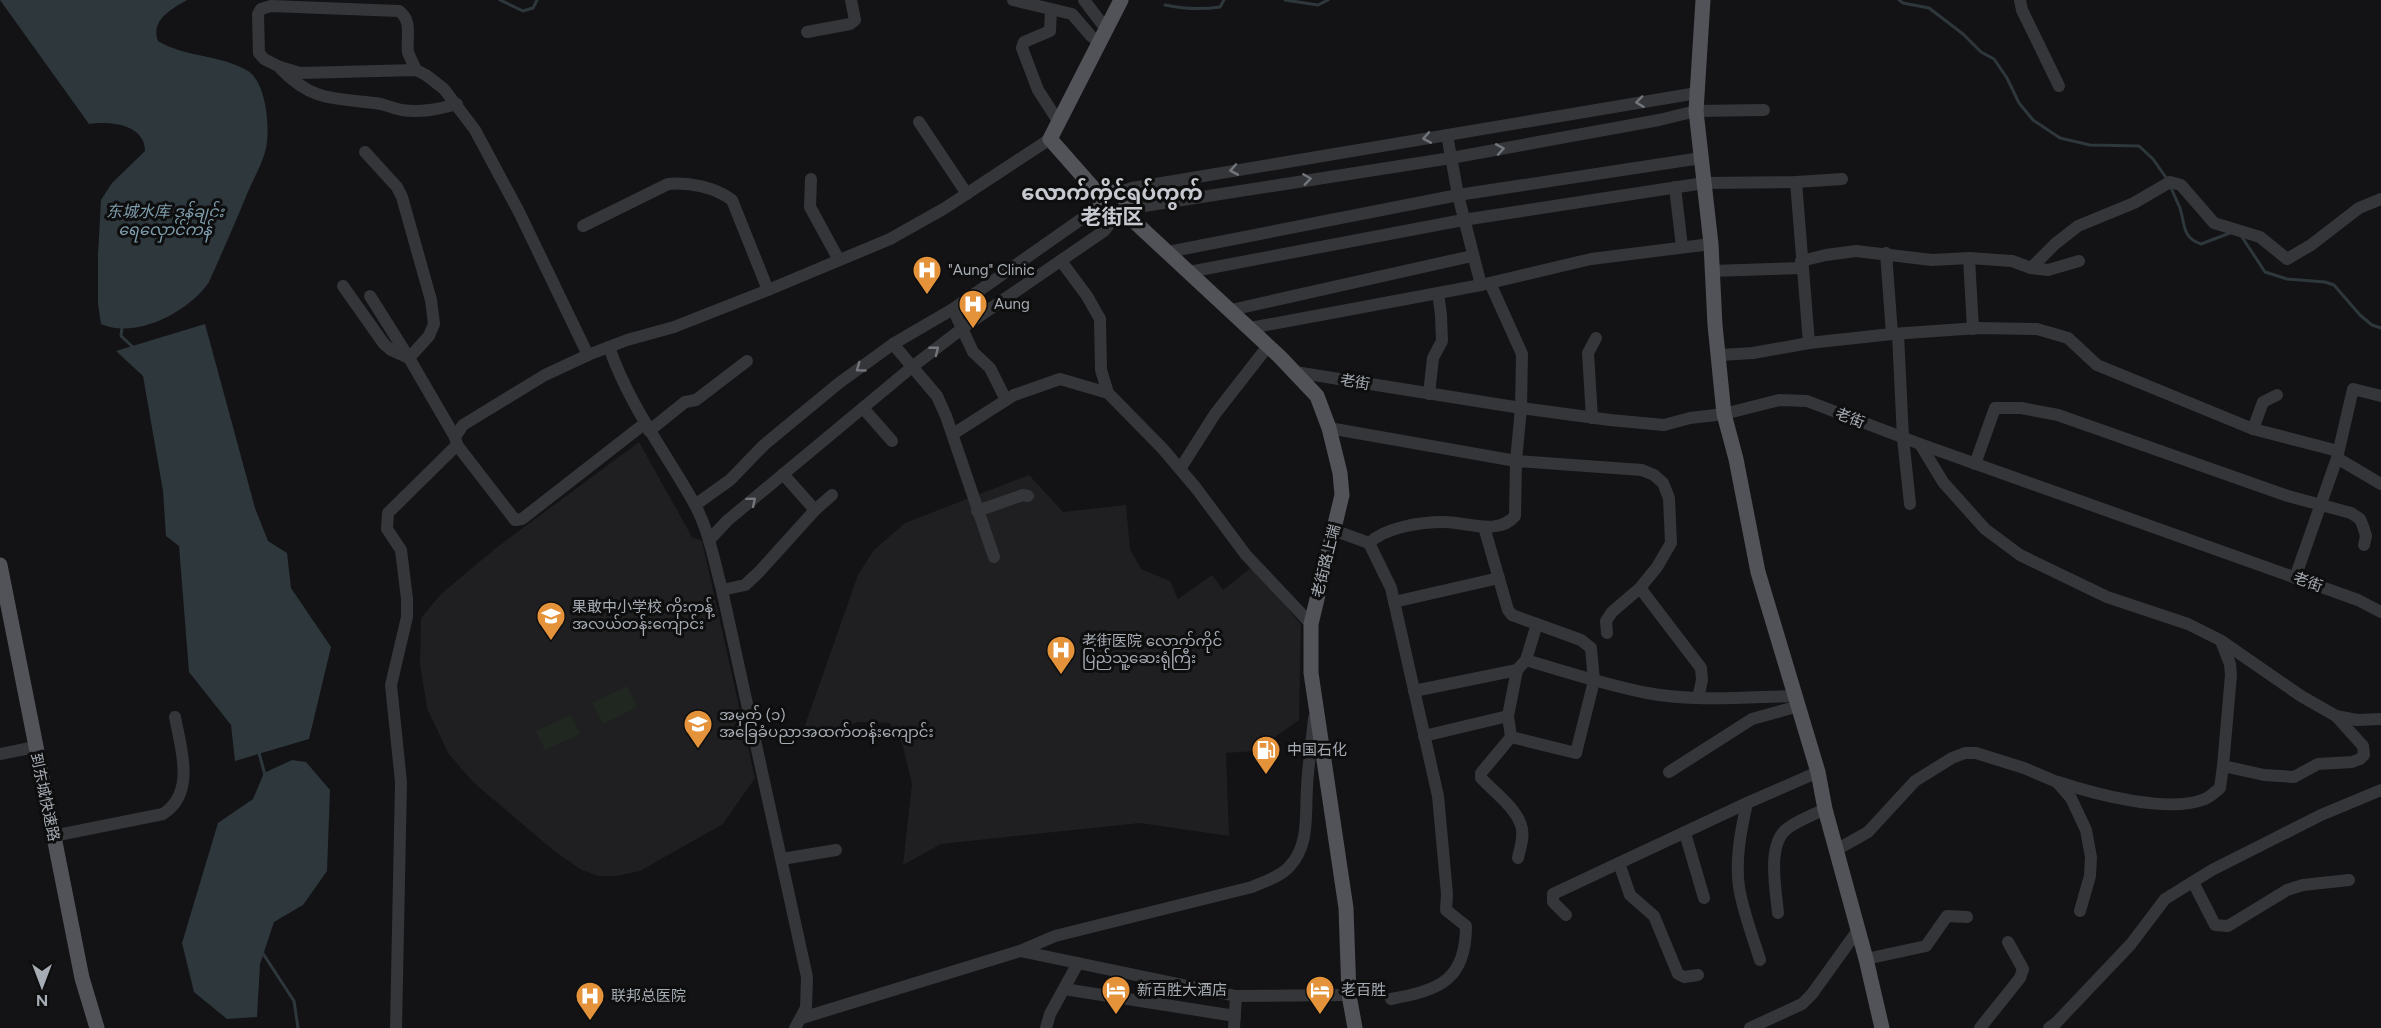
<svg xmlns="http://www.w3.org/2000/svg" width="2381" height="1028" viewBox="0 0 2381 1028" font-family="Figtree,'Noto Sans SC','Noto Sans Myanmar',sans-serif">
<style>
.built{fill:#1f1f21}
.green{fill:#202720}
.water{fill:#2d373c}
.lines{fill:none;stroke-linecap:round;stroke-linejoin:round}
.stream{stroke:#2d373c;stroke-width:3}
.minor{stroke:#343639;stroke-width:12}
.major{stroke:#515358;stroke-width:15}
.oneway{stroke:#73777d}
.labels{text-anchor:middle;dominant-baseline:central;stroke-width:6;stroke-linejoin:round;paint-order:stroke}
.poi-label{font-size:15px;fill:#a6acb4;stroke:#0e0e0f;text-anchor:start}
.street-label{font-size:15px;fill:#a6acb4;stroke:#0e0e0f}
.water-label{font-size:16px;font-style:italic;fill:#7f9ead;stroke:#0e0e0f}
.district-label{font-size:21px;font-weight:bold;fill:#c6cad0;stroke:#0e0e0f}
</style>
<rect width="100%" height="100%" fill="#131315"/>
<g class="built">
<polygon points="639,442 692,537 702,541 755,778 723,824 640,871 617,876 598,876 580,869 553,850 473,782 448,753 427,708 420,664 421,618 441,594 496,548"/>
<polygon points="1029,475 1063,512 1126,505 1130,549 1141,569 1170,581 1178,599 1212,575 1223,590 1252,567 1301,624 1299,720 1255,751 1226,753 1229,836 1140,823 941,844 903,865 912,784 902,743 890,723 858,722 829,732 804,728 858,575 874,550 905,523"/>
</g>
<g class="green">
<polygon points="627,686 637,707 603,724 592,703"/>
<polygon points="571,715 580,734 545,750 536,731"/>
</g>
<g class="water">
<path d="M0 0H187C172 9 150 20 158 41 186 58 220 54 248 71 267 83 271 132 265 152 261 166 253 180 247 194 235 223 222 253 209 282 190 311 136 340 101 324L98 304V254L101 200 112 183 145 151C145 124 109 121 89 124Z"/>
<polygon points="205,324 255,508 268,541 287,553 291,588 331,647 309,739 235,761 231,725 189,672 179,546 166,536 163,491 143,376 116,351"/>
<polygon points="292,760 306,762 330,790 327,871 303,905 274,922 260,964 257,1017 227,1019 194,992 182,943 218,823 253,799 264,773"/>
</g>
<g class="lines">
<g class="stream">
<polyline points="500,0 523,11 533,8 537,0"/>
<polyline points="1285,0 1318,5 1328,0"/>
<polyline points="1899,0 1903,3 1929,8 1963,34 1981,52 1994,59 2007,78 2019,103 2033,120 2060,138 2090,145 2139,146 2153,159 2167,179"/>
<path d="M1165 5C1184 9 1200 10 1220 7L1224 0"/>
<path d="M2170 185C2173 193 2177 201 2180 208 2185 224 2182 238 2201 244L2230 233"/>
<polyline points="2242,237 2265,272 2287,279 2325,282 2334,285 2360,315 2372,325 2381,328"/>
<polyline points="122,327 121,336 134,348"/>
<polyline points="259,753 265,775"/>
<polyline points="262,952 294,1001 298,1028"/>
</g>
<g class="minor">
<polyline points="1013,0 1072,14 1091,36 1099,42"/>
<polyline points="1084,0 1106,29"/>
<polyline points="2020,0 2022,10 2059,86"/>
<polyline points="1051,10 1050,31 1024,42 1022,48 1038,90 1058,121"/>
<polyline points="807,32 850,24 855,20 851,0"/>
<path d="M281 69C312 101 333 98 375 103 384 104 392 108 402 110 421 113 439 109 457 104"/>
<path d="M416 70C414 65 410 58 408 52 406 38 413 21 399 11L271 6 261 9 258 14 259 53 264 59 280 67 300 73 416 70 426 75 444 89 475 130 519 212 588 355"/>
<polyline points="919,122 967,194"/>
<polyline points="1447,135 1458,195 1481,285"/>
<polyline points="365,152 397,187 402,197 431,300 434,324 429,336 409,358 455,437"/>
<polyline points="811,179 810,207 839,260"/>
<polyline points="1796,182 1809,343"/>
<polyline points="1675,187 1682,247"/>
<polyline points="1118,193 1132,188 1697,93"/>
<polyline points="1125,209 1451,158 1659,120 1696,111 1764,110"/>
<path d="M583 226 668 184C689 182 715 187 732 200L768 290"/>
<polyline points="1168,252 1458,195 1701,158"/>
<polyline points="1886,253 1892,334"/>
<polyline points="1969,258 1973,329"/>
<polyline points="1061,261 1087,296 1100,319 1101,370 1108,393"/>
<polyline points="1801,261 1826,255 1856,251 1932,260 1969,258 2012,261 2031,268 2048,270 2079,261"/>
<polyline points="2031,268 2055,244 2078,226 2134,203 2170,182 2181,185 2214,223 2260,237 2287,259 2311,245 2359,208 2381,199"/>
<polyline points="1711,271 1802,268"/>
<polyline points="1189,272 1463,220 1704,183 1796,182 1842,179"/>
<polyline points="343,286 384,344 391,350 409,358 370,296"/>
<polyline points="953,309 973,352 990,368 1006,400"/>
<polyline points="1231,310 1472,256"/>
<polyline points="1250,328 1481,285 1591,259 1711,244"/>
<polyline points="1898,334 1903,438 1910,504"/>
<polyline points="893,344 937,396 946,416 994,557"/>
<path d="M609 347C629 405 664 450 694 503 709 530 714 561 722 590L807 977 806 1008 795 1028"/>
<polyline points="1720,355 1753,353 1809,343 1892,334 1978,328 2037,329 2068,338 2097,365 2253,429 2338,451"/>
<polyline points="1295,372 1521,408 1610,420 1664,425 1690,418 1724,414 1779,400 1807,401 1920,444 2358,600 2381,612"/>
<polyline points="1429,394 1433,358 1442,341 1441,315 1438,293"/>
<polyline points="863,408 892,441"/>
<polyline points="1592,418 1588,353 1596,338"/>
<polyline points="1329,428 1516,461 1642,470 1654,475 1663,483 1669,498 1671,543 1657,567 1640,588 1612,612 1606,621 1607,633"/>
<polyline points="2253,429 2263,402 2277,395"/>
<polyline points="649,431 685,402 696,400 747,361"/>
<polyline points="953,434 1014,395 1060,379 1108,393 1163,449 1196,488 1246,555 1311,624"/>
<polyline points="1920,444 1943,482 1985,529 2020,555 2107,597 2188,624 2220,640 2301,696 2336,716 2357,720 2381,719"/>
<polyline points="457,445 515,520 522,519 644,424"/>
<polyline points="2337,458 2381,484"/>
<polyline points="1975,464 1995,408 2021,408 2058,415 2288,496 2351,513 2360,519 2363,526 2366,536 2364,545"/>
<polyline points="1180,469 1215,414 1268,346"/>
<polyline points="783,474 815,510"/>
<polyline points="695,505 730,480 764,445 839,383 893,344 953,309 1100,206"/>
<polyline points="977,511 1023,495 1028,496"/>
<polyline points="1484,527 1508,610 1512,615 1581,640 1591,648 1594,681 1576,753 1511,737"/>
<path d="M1333 530 1369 543C1386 527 1421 522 1444 522 1466 522 1498 536 1515 516L1516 461 1521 408 1522 354 1490 283"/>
<polyline points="709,540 728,520 912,367 968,324 1104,231 1114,218"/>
<path d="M1369 543 1391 588 1438 796 1447 894 1446 910 1466 926C1466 980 1440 990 1391 999"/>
<polyline points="2295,578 2337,458 2353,389 2381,396"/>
<polyline points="1640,588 1701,668 1702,680 1698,698"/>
<polyline points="722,590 745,585 759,572 815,510 832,495"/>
<polyline points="1394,602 1499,578"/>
<polyline points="2221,641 2230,664 2231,675 2223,766"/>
<path d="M1526 660C1566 672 1606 685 1647 693 1695 702 1747 697 1796 696"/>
<polyline points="1414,691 1517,670"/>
<polyline points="1424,736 1508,716"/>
<path d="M1511 737 1481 773V778C1494 792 1515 807 1521 825 1525 836 1520 848 1518 858"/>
<polyline points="1511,737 1508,716 1517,670 1526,660 1537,624"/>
<polyline points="0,754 35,747"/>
<polyline points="1669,772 1752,719 1799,706"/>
<path d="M2058 782C2095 794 2168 814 2205 799 2210 797 2215 792 2220 788L2223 766 2264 775 2294 777 2318 764 2352 762 2360 759 2364 755 2363 746 2336 716"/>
<path d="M1747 803C1741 830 1735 859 1739 887 1743 912 1753 937 1760 960"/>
<polyline points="1685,833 1704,898"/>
<path d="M53 836 163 814C196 793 181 749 175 717"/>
<polyline points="1836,850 1868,832 1915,781 1952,758 1965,753 1976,753 2024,768 2057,782 2071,798 2086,830 2091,857 2090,876 2080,911"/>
<polyline points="782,859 836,850"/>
<polyline points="1619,863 1630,895 1654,916 1678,974 1684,977 1698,975"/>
<polyline points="2193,882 2215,925 2228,926 2287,890 2303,885 2349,880"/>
<path d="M1778 913C1776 890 1766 843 1788 828 1799 820 1813 815 1825 809"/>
<polyline points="1566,915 1553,902 1553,894 1747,803 1818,772"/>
<polyline points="1020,951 1236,996 1349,995"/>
<polyline points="1866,959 1926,946 1947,916 1967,917"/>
<polyline points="1064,989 1235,1016"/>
<path d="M802 1018 1020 951 1055 936 1252 887C1263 882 1280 877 1289 867 1310 845 1305 815 1307 788 1308 764 1312 741 1314 718"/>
<polyline points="396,1028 401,782 391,685 407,617 407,599 401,550 387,529 388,513 457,445 455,437 463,425 545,375 588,355 627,340 674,327 768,290 890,239 945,208 1050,139"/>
<polyline points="1046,1028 1050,1014 1078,963"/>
<polyline points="1234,1028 1236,996"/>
<polyline points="1750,1028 1802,1004 1812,994 1858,930"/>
<polyline points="1980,1028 2020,978 2023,969 2008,942"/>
<polyline points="2049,1028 2056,1023 2131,944 2165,899 2212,870 2321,815 2381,790"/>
</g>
<g class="major">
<polyline points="1703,0 1696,111 1711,244 1715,325 1724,414 1736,459 1758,572 1818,772 1825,809 1866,959 1882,1028"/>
<circle cx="1113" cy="205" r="13"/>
<polyline points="1102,198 1050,139 1121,0"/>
<polyline points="1124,212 1280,357 1317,396 1329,428 1340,473 1342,495 1311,624 1311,673 1346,908 1349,995 1355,1028"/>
<polyline points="0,565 82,978 97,1028"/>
</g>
</g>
<defs><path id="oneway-chevron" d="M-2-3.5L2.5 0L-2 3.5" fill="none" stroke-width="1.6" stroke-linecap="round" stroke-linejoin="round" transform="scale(1.5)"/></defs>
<g class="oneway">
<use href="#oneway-chevron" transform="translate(1640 102) rotate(173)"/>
<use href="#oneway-chevron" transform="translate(1427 138) rotate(170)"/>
<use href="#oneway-chevron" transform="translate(1500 149) rotate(-10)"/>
<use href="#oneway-chevron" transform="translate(1234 170) rotate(170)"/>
<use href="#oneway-chevron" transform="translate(1307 179) rotate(-8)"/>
<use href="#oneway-chevron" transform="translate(935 350) rotate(-38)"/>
<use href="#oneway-chevron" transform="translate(860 368) rotate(144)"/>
<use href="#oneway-chevron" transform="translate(752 501) rotate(-40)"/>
</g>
<defs>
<g id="hospital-pin" transform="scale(1.5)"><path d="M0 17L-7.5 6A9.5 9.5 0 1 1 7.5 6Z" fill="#e4933b" stroke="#0e0e0f"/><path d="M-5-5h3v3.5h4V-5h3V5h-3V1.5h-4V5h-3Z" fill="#fff"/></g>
<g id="school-pin" transform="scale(1.5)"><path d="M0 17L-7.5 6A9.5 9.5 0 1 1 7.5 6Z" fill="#e4933b" stroke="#0e0e0f"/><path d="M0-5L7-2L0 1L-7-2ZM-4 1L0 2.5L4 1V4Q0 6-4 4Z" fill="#fff"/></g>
<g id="fuel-pin" transform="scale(1.5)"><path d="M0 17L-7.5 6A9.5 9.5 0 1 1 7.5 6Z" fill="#e4933b" stroke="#0e0e0f"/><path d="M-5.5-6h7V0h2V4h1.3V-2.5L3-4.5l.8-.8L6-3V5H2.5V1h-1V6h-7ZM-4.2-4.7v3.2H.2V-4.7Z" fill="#fff"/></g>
<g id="hotel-pin" transform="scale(1.5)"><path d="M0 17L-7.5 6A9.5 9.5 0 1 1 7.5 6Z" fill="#e4933b" stroke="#0e0e0f"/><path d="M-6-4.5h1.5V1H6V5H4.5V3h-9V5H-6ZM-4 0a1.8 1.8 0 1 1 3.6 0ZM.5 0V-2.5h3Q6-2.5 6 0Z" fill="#fff"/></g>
</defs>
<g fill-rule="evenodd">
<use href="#hospital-pin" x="927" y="270"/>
<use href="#hospital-pin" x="973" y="304"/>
<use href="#school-pin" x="551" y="616"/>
<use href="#hospital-pin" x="1061" y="650"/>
<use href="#school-pin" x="698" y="724"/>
<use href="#fuel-pin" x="1266" y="750"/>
<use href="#hotel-pin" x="1116" y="990"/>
<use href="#hotel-pin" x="1320" y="990"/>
<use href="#hospital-pin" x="590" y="996"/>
</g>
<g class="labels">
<g class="poi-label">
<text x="948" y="270">"Aung" Clinic</text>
<text x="994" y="304">Aung</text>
<text x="572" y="607">果敢中小学校 ကိုးကန့်<tspan x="572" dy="17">အလယ်တန်းကျောင်း</tspan></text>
<text x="1082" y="641">老街医院 လောက်ကိုင်<tspan x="1082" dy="17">ပြည်သူ့ဆေးရုံကြီး</tspan></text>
<text x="719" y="715">အမှတ် (၁)<tspan x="719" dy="17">အခြေခံပညာအထက်တန်းကျောင်း</tspan></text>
<text x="1287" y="750">中国石化</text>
<text x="1137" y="990">新百胜大酒店</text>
<text x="1341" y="990">老百胜</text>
<text x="611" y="996">联邦总医院</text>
</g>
<g class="street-label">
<text transform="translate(1355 382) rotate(9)">老街</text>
<text transform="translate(1850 418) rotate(21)">老街</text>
<text transform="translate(1326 561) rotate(-76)">老街路上端</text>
<text transform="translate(2308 582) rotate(20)">老街</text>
<text transform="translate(45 797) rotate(78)">到东城快速路</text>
</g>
<g class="water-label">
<text x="165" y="211">东城水库 ဒွန်ချင်း<tspan x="165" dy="18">ရေလှောင်ကန်</tspan></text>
</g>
<g class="district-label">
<text x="1112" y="192">လောက်ကိုင်ရပ်ကွက်<tspan x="1112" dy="24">老街区</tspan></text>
</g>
</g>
<g transform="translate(42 986) rotate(180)" stroke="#0e0e0f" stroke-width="4.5" paint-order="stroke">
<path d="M0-4.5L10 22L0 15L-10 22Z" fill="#a6acb4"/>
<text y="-9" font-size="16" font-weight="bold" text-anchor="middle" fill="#a6acb4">N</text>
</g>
</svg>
